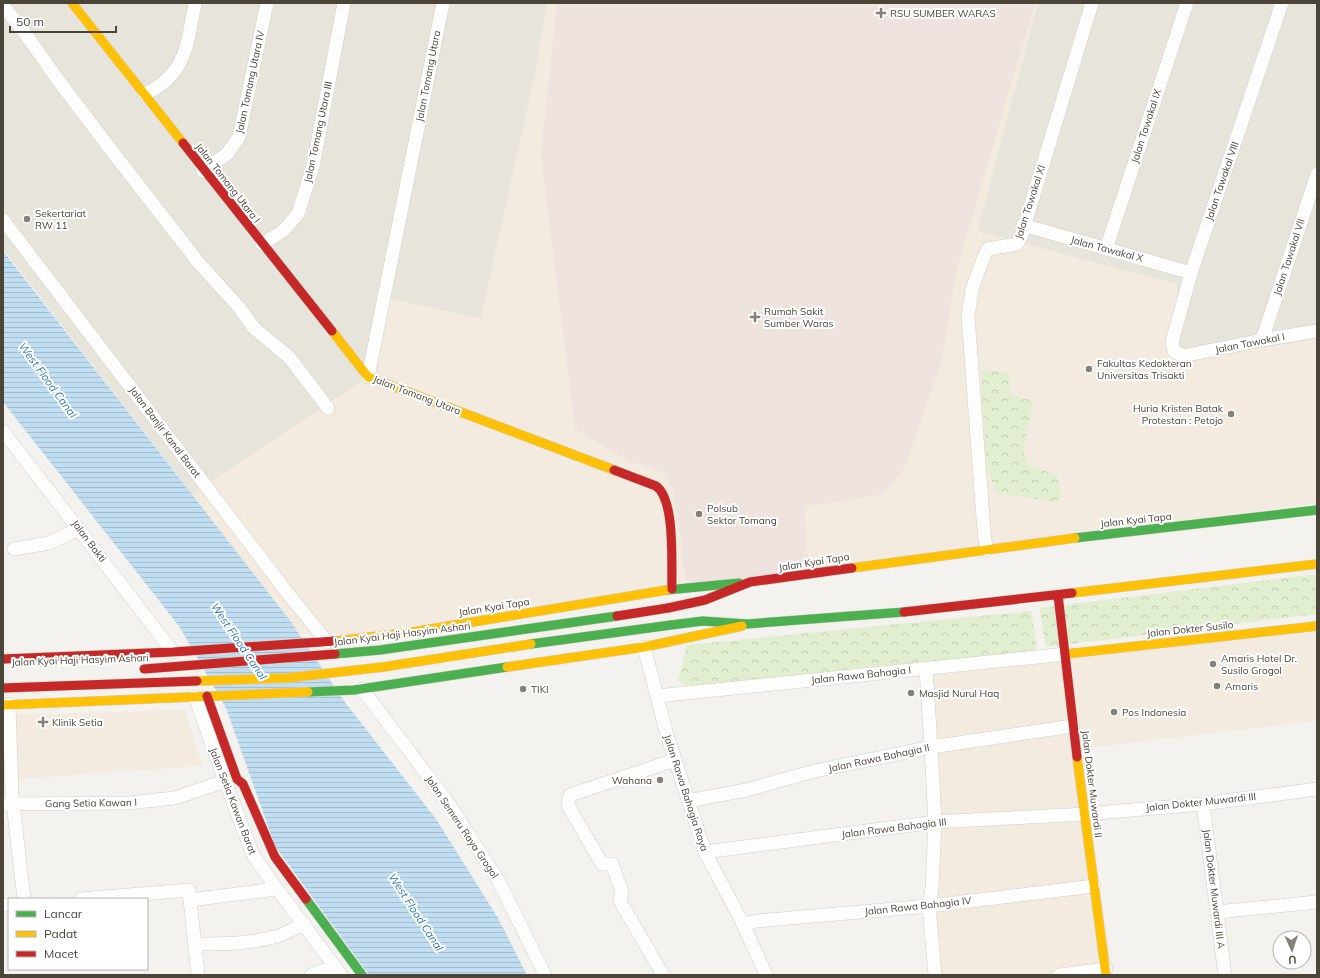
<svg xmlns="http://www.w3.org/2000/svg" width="1320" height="978" viewBox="0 0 1320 978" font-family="Mulish,sans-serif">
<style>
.residential{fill:#e7e4dc}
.commercial{fill:#f3ebdf}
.medical{fill:#eee3df}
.park{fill:url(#park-crowns)}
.water{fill:url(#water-rules)}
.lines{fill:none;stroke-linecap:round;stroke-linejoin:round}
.street-casing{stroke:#d2d0cb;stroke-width:14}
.fast-casing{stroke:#d3cfc5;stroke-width:10}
.slow-casing{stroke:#d3cfc5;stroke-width:10}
.jam-casing{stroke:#d3cfc5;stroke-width:10}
.street{stroke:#fdfdfc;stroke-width:13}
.fast{stroke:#4caf50;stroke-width:9}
.slow{stroke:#ffc107;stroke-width:9}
.jam{stroke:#c62828;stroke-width:9}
.fast-bridge-casing{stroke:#d6cebb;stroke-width:10;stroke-linecap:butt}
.slow-bridge-casing{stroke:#d6cebb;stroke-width:10;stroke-linecap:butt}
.jam-bridge-casing{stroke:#d6cebb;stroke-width:10;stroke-linecap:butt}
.fast-bridge{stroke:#4caf50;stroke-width:9}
.slow-bridge{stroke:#ffc107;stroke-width:9}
.jam-bridge{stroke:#c62828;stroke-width:9}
.poi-dot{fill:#868178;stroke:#fff;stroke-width:1.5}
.labels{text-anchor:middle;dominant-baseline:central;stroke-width:4;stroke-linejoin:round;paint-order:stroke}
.poi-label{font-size:10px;fill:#4b4439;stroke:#fff;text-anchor:start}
.street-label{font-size:10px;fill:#4b4439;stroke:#fff}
.water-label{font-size:11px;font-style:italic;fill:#2e7ab2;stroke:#fff}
</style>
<defs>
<pattern id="park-crowns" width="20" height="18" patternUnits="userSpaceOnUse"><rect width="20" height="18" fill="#e1eecf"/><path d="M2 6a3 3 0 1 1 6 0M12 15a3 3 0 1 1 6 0" fill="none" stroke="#c3cdb2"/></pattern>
<pattern id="water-rules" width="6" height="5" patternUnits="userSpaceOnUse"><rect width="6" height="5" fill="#c0ddf1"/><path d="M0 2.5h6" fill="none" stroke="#a6bfcf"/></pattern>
</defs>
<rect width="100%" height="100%" fill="#f4f2ee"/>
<g class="residential">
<polygon points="3,3 547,3 536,70 481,319 384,298 368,377 192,494 3,249"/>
<polygon points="1038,3 1317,3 1317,339 1178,362 977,231"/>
</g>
<g class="commercial">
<polygon points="547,3 1038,3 977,231 1177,284 1178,362 1317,339 1317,503 355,634 299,634 192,494 368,377 384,297 481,319 536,70"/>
<polygon points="1317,628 1317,721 1076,749 1114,975 936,975 926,669"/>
<polygon points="185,710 202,766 3,780 3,715"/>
</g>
<polygon class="medical" points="557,3 1035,3 956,272 941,363 905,467 883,494 818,505 804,505 809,573 688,586 683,564 680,533 673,489 662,472 641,464 632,463 575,429 541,153"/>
<g class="park">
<polygon points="982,370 1009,372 1010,395 1033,401 1023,450 1029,466 1057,475 1061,495 1056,502 997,493 987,469 982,398"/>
<polygon points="1317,574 1317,614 1046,647 1039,608"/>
<polygon points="1031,611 1037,646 1034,658 690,687 678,681 687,645"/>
</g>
<polygon class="water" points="3,251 291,622 344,701 436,819 498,918 527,975 369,975 275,846 226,708 179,626 3,402"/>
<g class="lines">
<g class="street-casing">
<g id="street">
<polyline points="1282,3 1191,273 1172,342 1174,351 1183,356 1262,340 1317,331"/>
<polyline points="3,6 22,29 58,80 108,146 198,262 238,306 254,328 289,357 328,408"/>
<path d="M145 94C187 74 187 44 195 3"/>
<polyline points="203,171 227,154 239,137 267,3"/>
<polyline points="3,220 286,591 327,642"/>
<polyline points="1023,225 1191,273"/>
<polyline points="262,244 283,231 298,214 313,166 344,3"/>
<polyline points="1106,249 1187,3"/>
<polyline points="1262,340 1317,174"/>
<polyline points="368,377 443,3"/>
<polyline points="3,431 173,652"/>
<polyline points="14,549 49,543 79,529"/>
<polyline points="986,550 983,518 968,316 972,289 985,254 988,249 1017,244 1021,237 1092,3"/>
<polyline points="644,647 667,735 705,852 743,924 766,975"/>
<polyline points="926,669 931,747 935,822 932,888 929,906 935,975"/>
<polyline points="362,689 447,801 498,880 545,975"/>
<polyline points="657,696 1066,654"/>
<polyline points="195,697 225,781 253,855 277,889 341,975"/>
<polyline points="9,704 12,795 24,899"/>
<polyline points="688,801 746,790 815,771 931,747 1073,726"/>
<polyline points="3,804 129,803 175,798 225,781"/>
<polyline points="1203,804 1225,975"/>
<polyline points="705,852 935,822 1085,814 1203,804 1317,789"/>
<polyline points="81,899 189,890 198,975"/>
<polyline points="190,900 277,889"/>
<polyline points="3,905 9,905"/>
<polyline points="1217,912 1317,902"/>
<polyline points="743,924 757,921 929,906 1094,886"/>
<path d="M195 944C223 944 250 944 278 936 287 933 295 928 304 924"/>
<polyline points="311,975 335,966"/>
<polyline points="663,975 620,901 622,892 612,864 602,864 569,807 568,802 570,795 675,760"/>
<polyline points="1060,975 1106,969"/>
</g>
</g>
<g class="fast-casing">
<g id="fast">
<polyline points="1075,538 1317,510"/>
<polyline points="667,590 739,583"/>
<polyline points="671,625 703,621 747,624 904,612"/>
<polyline points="308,692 354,690 507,667"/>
<polyline points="306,899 362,975"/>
</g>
</g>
<g class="slow-casing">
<g id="slow">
<polyline points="72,3 183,143"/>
<polyline points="332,331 368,377 614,470"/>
<polyline points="852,568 1075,538"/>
<polyline points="1072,593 1317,564"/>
<polyline points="335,641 406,633 667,590"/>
<polyline points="1066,654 1317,626"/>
<polyline points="507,667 644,647 742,626"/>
<polyline points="3,705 308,692"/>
<polyline points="1077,757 1106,975"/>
</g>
</g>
<g class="jam-casing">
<g id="jam">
<polyline points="183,143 332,331"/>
<path d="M614 470 656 486C676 500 671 566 672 589"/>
<polyline points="1058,595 1077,757"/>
<polyline points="668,608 705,600 750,582 852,568"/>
<polyline points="904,612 1072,593"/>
<polyline points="3,659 173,652 335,641"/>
<polyline points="207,696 237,779 243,784 275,857 306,899"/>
</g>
</g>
<use href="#street" class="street"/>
<use href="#fast" class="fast"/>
<use href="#slow" class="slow"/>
<use href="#jam" class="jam"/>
<g class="fast-bridge-casing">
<g id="fast-bridge">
<polyline points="531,644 671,625"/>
<polyline points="335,654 380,650 617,616"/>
</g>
</g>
<g class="slow-bridge-casing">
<polyline id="slow-bridge" points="197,681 287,678 383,667 531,644"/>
</g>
<g class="jam-bridge-casing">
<g id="jam-bridge">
<polyline points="617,616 668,608"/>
<polyline points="144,669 335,654"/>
<polyline points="3,688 197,681"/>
</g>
</g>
<use href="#fast-bridge" class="fast-bridge"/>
<use href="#slow-bridge" class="slow-bridge"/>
<use href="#jam-bridge" class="jam-bridge"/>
</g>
<g class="poi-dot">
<path d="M879 7h4v4h4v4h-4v4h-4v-4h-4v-4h4z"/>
<circle cx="27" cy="219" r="4"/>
<path d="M753 311h4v4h4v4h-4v4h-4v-4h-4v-4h4z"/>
<circle cx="1089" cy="369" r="4"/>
<circle cx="1231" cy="414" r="4"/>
<circle cx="699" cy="514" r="4"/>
<circle cx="1213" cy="664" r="4"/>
<circle cx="1217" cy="686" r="4"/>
<circle cx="523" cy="689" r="4"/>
<circle cx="911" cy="693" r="4"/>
<circle cx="1114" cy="712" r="4"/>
<path d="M41 716h4v4h4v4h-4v4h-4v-4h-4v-4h4z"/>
<circle cx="660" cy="780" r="4"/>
</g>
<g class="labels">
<g class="poi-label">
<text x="890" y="13">RSU SUMBER WARAS</text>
<text x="35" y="213">Sekertariat<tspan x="35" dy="12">RW 11</tspan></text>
<text x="764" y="311">Rumah Sakit<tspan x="764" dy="12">Sumber Waras</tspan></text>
<text x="1097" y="363">Fakultas Kedokteran<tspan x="1097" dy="12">Universitas Trisakti</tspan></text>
<text x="1223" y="408" text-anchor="end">Huria Kristen Batak<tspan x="1223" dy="12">Protestan : Petojo</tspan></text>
<text x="707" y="508">Polsub<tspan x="707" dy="12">Sektor Tomang</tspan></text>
<text x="1221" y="658">Amaris Hotel Dr.<tspan x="1221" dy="12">Susilo Grogol</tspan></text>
<text x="1225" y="686">Amaris</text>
<text x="531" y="689">TIKI</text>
<text x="919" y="693">Masjid Nurul Haq</text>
<text x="1122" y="712">Pos Indonesia</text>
<text x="52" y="722">Klinik Setia</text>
<text x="652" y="780" text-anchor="end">Wahana</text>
</g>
<g class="street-label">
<text transform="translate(428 76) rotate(-79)">Jalan Tomang Utara</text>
<text transform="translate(250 82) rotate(-78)">Jalan Tomang Utara IV</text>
<text transform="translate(1146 126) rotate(-72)">Jalan Tawakal IX</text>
<text transform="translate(318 132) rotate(-78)">Jalan Tomang Utara III</text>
<text transform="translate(1222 181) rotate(-71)">Jalan Tawakal VIII</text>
<text transform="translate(228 183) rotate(52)">Jalan Tomang Utara I</text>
<text transform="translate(1030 202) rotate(-72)">Jalan Tawakal XI</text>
<text transform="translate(1107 249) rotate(15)">Jalan Tawakal X</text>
<text transform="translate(1289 257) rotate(-72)">Jalan Tawakal VII</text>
<text transform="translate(1250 343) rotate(-11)">Jalan Tawakal I</text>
<text transform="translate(417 395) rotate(21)">Jalan Tomang Utara</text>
<text transform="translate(165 432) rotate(53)">Jalan Banjir Kanal Barat</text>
<text transform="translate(1136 520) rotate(-6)">Jalan Kyai Tapa</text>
<text transform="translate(89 541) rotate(53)">Jalan Bakti</text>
<text transform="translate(814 562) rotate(-9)">Jalan Kyai Tapa</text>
<text transform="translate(494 607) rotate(-9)">Jalan Kyai Tapa</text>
<text transform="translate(1190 629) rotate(-6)">Jalan Dokter Susilo</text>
<text transform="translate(402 634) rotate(-7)">Jalan Kyai Haji Hasyim Ashari</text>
<text transform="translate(80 660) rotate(-2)">Jalan Kyai Haji Hasyim Ashari</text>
<text transform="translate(861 675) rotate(-6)">Jalan Rawa Bahagia I</text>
<text transform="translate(879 758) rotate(-12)">Jalan Rawa Bahagia II</text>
<text transform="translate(1092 784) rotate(83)">Jalan Dokter Muwardi II</text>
<text transform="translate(686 793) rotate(72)">Jalan Rawa Bahagia Raya</text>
<text transform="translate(233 801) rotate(69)">Jalan Setia Kawan Barat</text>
<text transform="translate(1201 802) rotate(-6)">Jalan Dokter Muwardi III</text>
<text transform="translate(91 803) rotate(-1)">Gang Setia Kawan I</text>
<text transform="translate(462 827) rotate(56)">Jalan Semeru Raya Grogol</text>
<text transform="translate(894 828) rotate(-7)">Jalan Rawa Bahagia III</text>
<text transform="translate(1214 889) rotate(83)">Jalan Dokter Muwardi III A</text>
<text transform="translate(918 906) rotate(-6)">Jalan Rawa Bahagia IV</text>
</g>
<g class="water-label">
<text transform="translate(48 380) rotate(54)">West Flood Canal</text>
<text transform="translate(239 641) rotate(56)">West Flood Canal</text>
<text transform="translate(416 912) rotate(57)">West Flood Canal</text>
</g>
</g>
<rect width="1320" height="978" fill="none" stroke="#4b4439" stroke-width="8"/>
<rect x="8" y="898" width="140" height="72" fill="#ffffff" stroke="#b7b4b0"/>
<rect x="16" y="911" width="20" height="6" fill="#4caf50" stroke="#b7b4b0"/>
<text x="44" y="918" font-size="12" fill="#4b4439">Lancar</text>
<rect x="16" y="931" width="20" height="6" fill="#ffc107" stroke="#b7b4b0"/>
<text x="44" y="938" font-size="12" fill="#4b4439">Padat</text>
<rect x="16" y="951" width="20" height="6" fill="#c62828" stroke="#b7b4b0"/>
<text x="44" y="958" font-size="12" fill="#4b4439">Macet</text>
<g transform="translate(1292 950) rotate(177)"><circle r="19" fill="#ffffff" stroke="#b7b4b0"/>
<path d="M0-3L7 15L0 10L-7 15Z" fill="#868178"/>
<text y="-6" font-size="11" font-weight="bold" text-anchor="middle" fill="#4b4439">U</text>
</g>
<path d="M10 26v6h106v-6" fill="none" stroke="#4b4439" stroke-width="2"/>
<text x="16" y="26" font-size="12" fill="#4b4439" stroke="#ffffff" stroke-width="3" paint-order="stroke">50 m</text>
</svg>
